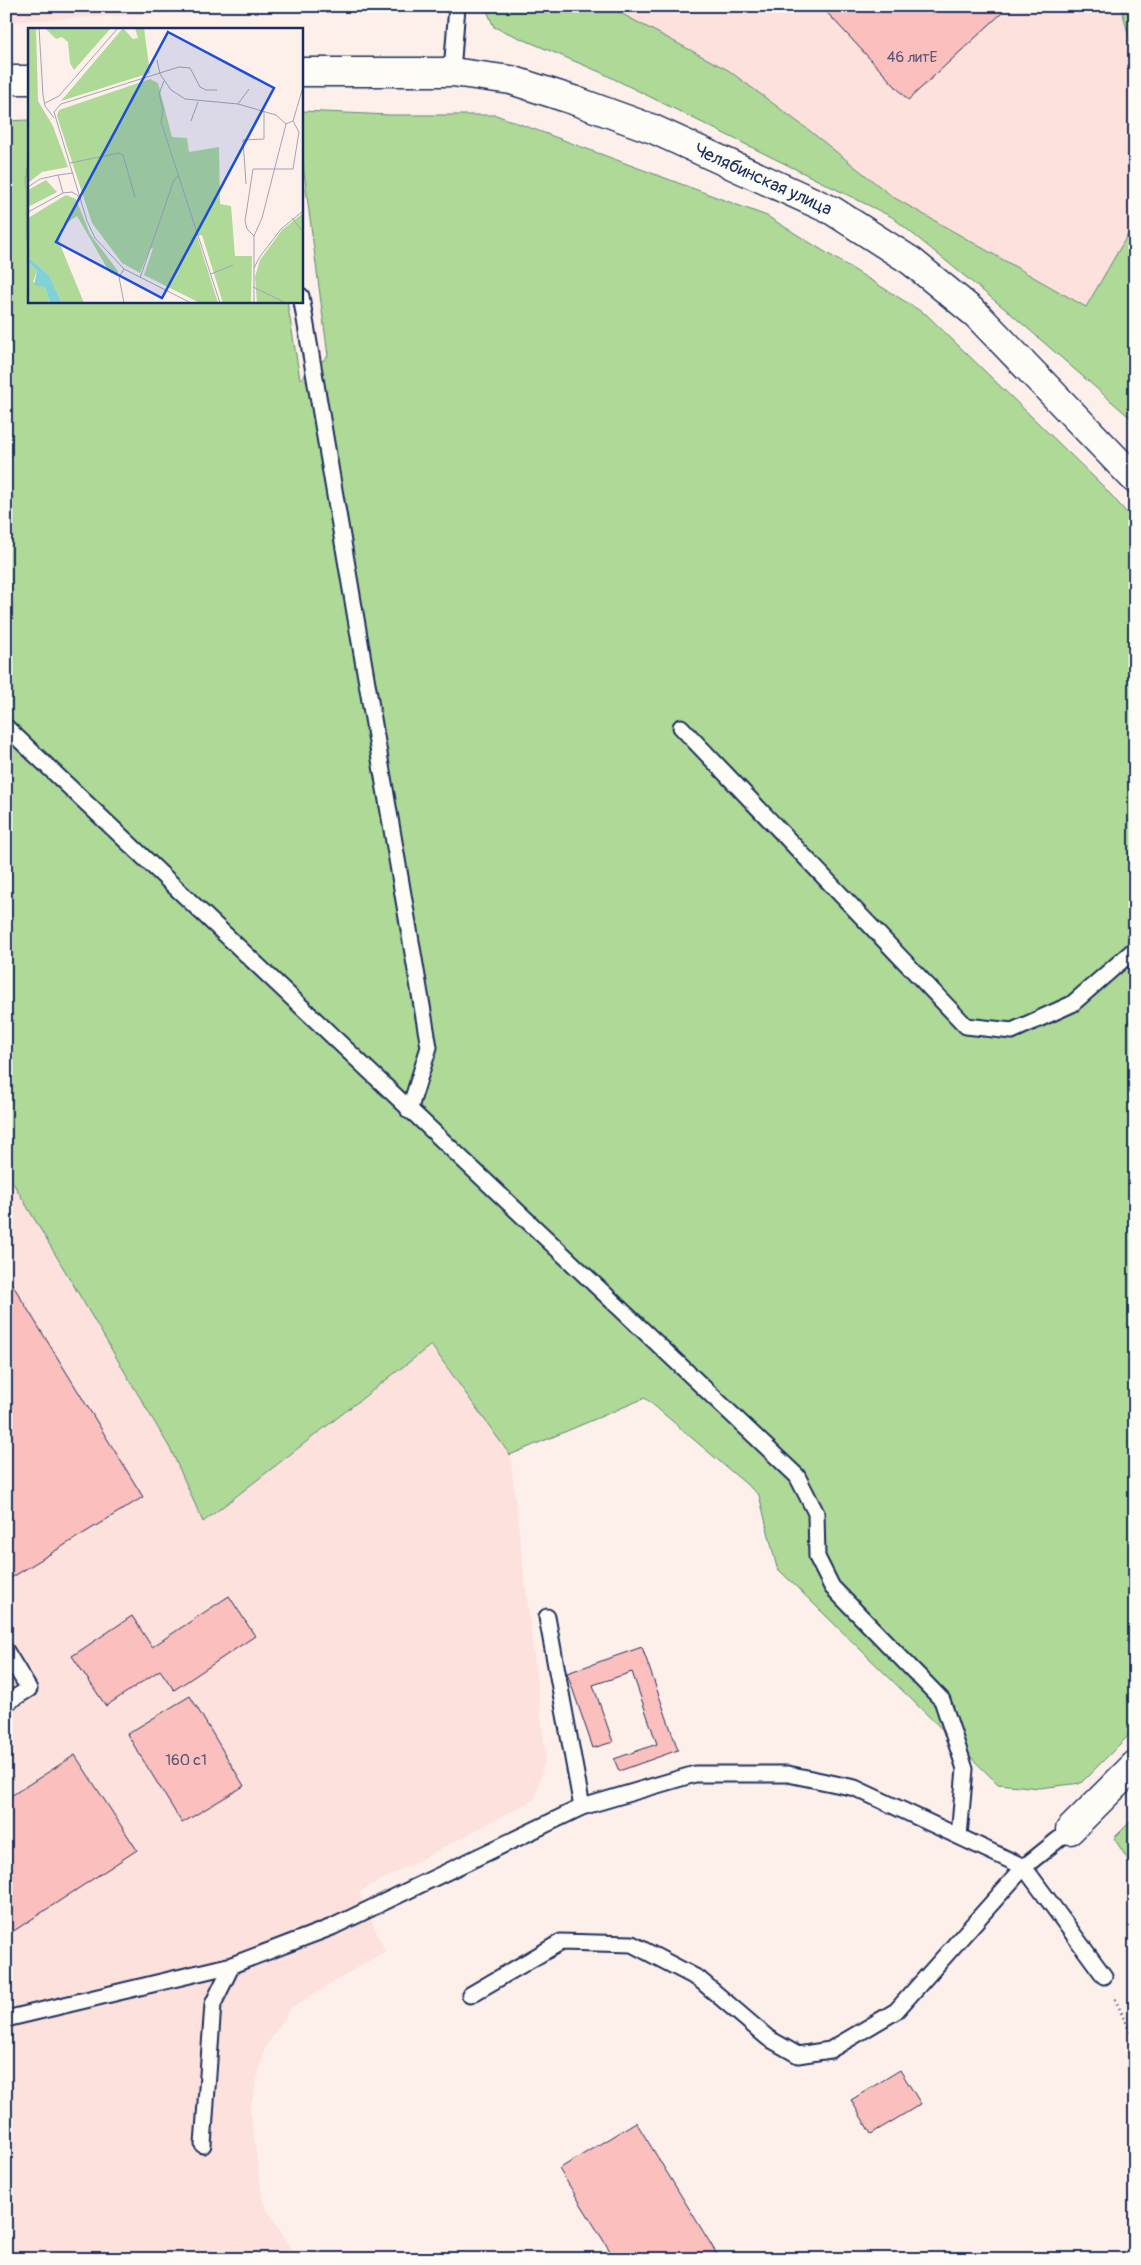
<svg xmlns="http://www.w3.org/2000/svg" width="1141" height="2265" viewBox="0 0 1141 2265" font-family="Pangolin,sans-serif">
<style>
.built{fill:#fce1dd}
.green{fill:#aed997;stroke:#64847a}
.building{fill:#fbbfbd;stroke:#1b2f5e}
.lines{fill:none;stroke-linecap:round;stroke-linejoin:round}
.lane-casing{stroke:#1b2f5e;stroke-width:19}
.street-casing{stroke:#1b2f5e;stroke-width:31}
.secondary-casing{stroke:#1b2f5e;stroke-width:31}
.path{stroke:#1b2f5e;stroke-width:3;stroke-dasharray:1 4;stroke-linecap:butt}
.lane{stroke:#fdfcf7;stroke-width:15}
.street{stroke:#fdfcf7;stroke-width:28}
.secondary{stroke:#fdfcf7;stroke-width:28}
.labels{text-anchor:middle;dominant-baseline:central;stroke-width:5;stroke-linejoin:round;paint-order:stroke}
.number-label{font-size:15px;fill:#535376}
.street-label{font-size:18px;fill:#1b2f5e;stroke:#fdfcf7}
.inset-road{fill:none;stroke:#a3a3b3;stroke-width:1}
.view{fill:#1d4ed8;fill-opacity:0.15;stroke:#1d4ed8;stroke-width:2.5}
.inset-edge{fill:none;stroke:#1b2f5e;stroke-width:2.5}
</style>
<rect width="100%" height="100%" fill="#fdf0eb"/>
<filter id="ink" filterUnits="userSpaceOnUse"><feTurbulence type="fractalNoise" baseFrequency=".02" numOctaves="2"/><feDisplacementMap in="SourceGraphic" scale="10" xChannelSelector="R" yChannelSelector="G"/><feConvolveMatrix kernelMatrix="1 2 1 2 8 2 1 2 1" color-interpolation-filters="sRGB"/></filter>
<g filter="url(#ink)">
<g class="built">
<polygon points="6,6 288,6 6,22"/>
<polygon points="607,6 1121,6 1135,61 1135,222 1087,307 893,197 810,131"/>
<polygon points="6,1171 171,1450 203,1521 431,1345 510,1455 546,1757 535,1799 359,1892 385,1951 292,2007 265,2048 250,2109 263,2202 297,2259 6,2259"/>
</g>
<g class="green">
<polygon points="485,6 607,6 728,70 810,131 893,197 1086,307 1135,222 1135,422 1010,313 892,217 600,72 494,27"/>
<polygon points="1121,6 1135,6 1135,61"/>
<polygon points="301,111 390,115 496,115 767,216 927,315 1103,486 1135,522 1135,1729 1081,1783 1040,1788 998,1784 777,1568 759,1495 645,1398 510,1455 431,1345 203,1522 171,1450 6,1171 6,121 29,120 29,301 287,301 300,379 328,356 301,150"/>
<polygon points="1135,1817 1135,1871 1114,1838"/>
</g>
<g class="building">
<polygon points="821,6 996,6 1002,13 908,100"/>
<polygon points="6,1274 143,1497 6,1581"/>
<polygon points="229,1596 255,1636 174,1690 160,1670 106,1706 72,1656 132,1616 152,1647"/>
<polygon points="642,1647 678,1750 619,1771 614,1759 657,1744 632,1672 593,1685 613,1742 593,1748 567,1673"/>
<polygon points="190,1696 244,1786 182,1823 127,1734"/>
<polygon points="75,1755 137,1850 6,1936 6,1799"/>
<polygon points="900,2070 921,2104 871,2134 851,2100"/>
<polygon points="636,2122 720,2259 615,2259 559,2169"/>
</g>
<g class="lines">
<g class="lane-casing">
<g id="lane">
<polyline points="452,72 457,6"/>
<polyline points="301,296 429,1047 409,1111"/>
<polyline points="6,727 797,1476 816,1513 817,1557 832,1587 942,1700 965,1769 959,1836"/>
<polyline points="681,727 966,1026 1012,1031 1072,1004 1135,949"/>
<polyline points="547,1617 582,1807"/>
<polyline points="6,1651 29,1689 6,1703"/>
<polyline points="470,1995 561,1942 632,1944 699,1979 768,2038 798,2055 830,2050 896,2011 1024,1867 1070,1830"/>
<polyline points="6,2019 232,1965 332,1927 582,1807 695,1774 788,1774 855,1788 1024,1867 1104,1976"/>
<polyline points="203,2145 213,2004 232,1965"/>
</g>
</g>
<g class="street-casing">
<polyline id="street" points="1070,1830 1135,1765"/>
</g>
<g class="secondary-casing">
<g id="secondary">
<path id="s1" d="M301 72H452L511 80 573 100 653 129 833 211 911 261 977 315 1135 479"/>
<polyline points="6,80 29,80"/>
</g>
</g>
<polyline class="path" points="1115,1999 1135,2042"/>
<use href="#lane" class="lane"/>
<use href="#street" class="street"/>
<use href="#secondary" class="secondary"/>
</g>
</g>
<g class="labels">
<g class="number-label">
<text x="912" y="57">46 литЕ</text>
<text x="186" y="1760">160 с1</text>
</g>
<g class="street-label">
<text stroke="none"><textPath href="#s1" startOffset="482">Челябинская улица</textPath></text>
</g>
</g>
<g transform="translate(28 28)">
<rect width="275" height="275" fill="#fdf0eb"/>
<path d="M0 0H8L10 73 25 98 40 139 14 144 0 155ZM17 0H83L46 42 42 35 40 14 34 9 28 11ZM95 0 105 11 110 10 107 0H116L122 45 33 73ZM122 51 130 55 144 109 159 110 161 124 191 119 192 176 203 178 207 228H224L223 275H195L174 207 169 208 190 275H172L116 247 125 220 122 221 112 245 94 235 64 195 29 88 31 82ZM18 152 29 164 0 179V162ZM38 167 48 171 62 206 90 243V248L82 245 49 188 35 197 31 214 56 275H34L21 247 0 229V190ZM275 185V275H229L227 249 232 232 254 202ZM0 234 9 243 5 254 17 259 22 275H0Z" fill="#aed997"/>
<path d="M0 229 21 247 34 275H22L17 259 6 257 9 243 0 234Z" fill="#80d2d6"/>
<path class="inset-road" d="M11 0 15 67 17 78 26 90M129 32 132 46 143 62 157 71 210 76 248 87 258 96 234 190 226 208V240M136 53 131 66 135 82 133 94 192 275M17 75 31 68 90 0M210 76 221 61M163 93 170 74M258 96 265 93 275 59M42 135 91 125 95 127 107 169M218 156 215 112 236 111V83M0 159 12 151 30 147M35 165 30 147 45 145M0 184 35 165 44 164 52 169M264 190 275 204M226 208 219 201 217 193 225 141H265L271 104 265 93M183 246 205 237M112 250 146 152 151 147M225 259 258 275M96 275 91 249 96 241M163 275 96 241 67 210 59 193 26 84 33 76 151 39 162 40 172 59 178 62H189M226 275V240L231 230 253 201 275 183"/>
<path class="view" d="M140 4 246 60 134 270 28 214Z"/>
<rect width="275" height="275" class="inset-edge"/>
</g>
<rect width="1141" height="2265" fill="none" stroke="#fdfcf7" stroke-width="25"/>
<rect x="12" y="12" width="1116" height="2240" fill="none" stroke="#1b2f5e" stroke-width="2" filter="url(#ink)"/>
</svg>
